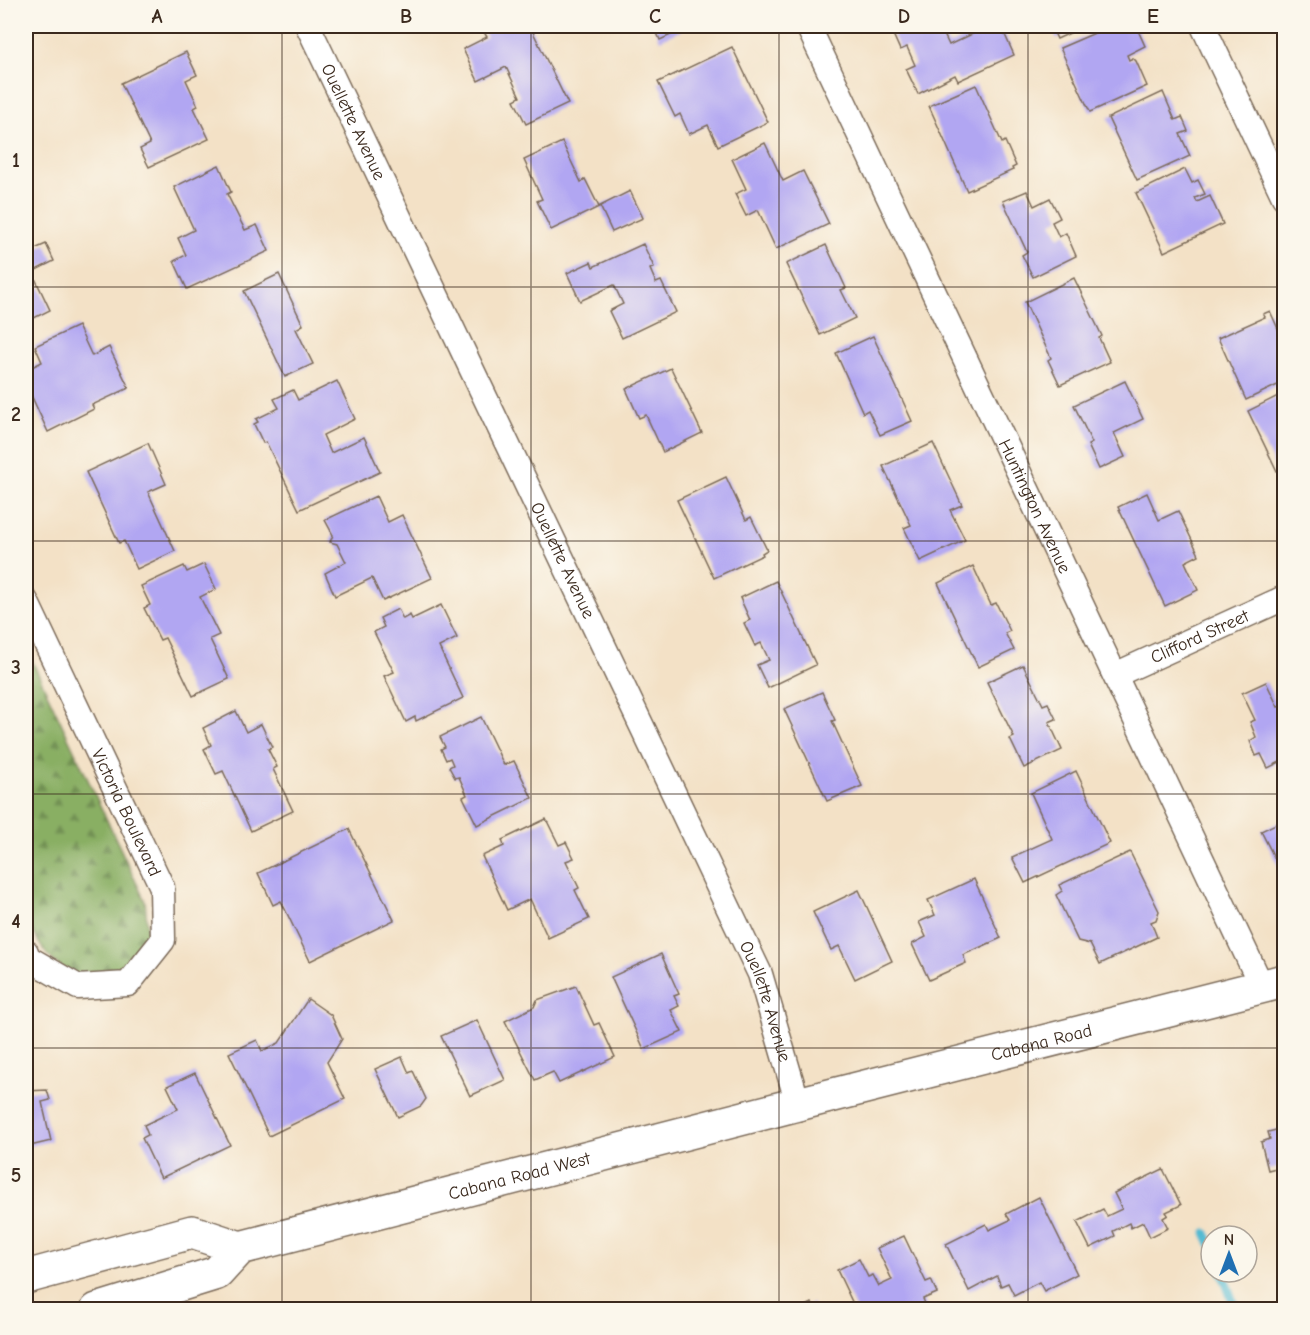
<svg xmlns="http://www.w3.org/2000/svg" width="1310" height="1335" viewBox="0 0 1310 1335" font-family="'Comic Neue',sans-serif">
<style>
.forest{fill:url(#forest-firs);stroke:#626c41;stroke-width:1.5}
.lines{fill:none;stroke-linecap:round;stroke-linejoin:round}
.stream{stroke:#53bad1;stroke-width:9}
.building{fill:#b1a6f2}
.street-casing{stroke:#7b6a59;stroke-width:27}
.secondary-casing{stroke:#7b6a59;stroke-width:36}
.street{stroke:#fff;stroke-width:24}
.secondary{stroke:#fff;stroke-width:33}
.grid{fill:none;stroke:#3b2a1e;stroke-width:1.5;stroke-opacity:0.55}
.labels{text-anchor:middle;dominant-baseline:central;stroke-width:4.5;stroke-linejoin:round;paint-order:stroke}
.street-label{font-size:18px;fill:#3b2a1e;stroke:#fbf7ec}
.neatline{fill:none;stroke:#3b2a1e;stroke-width:2}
.grid-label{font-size:20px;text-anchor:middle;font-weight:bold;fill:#3b2a1e}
</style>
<defs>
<pattern id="forest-firs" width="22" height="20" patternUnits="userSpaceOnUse" patternTransform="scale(1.5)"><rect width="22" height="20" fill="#89af64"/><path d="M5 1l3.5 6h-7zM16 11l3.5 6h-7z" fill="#718f52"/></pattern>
</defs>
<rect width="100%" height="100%" fill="#fbf7ec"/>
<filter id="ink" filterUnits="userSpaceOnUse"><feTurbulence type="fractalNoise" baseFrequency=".0167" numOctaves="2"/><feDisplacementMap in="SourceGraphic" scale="12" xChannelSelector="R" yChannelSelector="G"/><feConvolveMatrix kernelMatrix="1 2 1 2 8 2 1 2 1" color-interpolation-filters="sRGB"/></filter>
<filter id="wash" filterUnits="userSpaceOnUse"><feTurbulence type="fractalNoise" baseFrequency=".008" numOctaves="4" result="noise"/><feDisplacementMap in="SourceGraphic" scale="24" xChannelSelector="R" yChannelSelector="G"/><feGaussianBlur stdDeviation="1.35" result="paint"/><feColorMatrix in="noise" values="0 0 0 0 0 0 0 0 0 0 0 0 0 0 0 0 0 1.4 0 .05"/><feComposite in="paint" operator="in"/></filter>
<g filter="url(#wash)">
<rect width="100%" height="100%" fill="#f3e1c6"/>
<path class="forest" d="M26 648 145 901C146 914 149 929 145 942 136 970 91 986 67 971 45 958 36 939 26 917Z"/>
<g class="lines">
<g class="stream">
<polyline points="1206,1233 1211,1244"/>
<polyline points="1222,1272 1236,1310"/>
</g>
</g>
<g id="blocks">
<g class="building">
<polygon points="498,26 530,26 568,104 526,124 514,100 520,97 506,67 478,81 463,49 487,37 484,32"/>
<polygon points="654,26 690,26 660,40"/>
<polygon points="895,26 940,26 949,45 989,26 1001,26 1014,55 958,81 955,75 918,94 906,69 915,65 907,47 900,50 892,32 897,29"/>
<polygon points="1051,26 1085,26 1057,39"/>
<polygon points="1111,26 1136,26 1145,46 1127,55 1129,60 1133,58 1136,61 1147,86 1090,112 1060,48"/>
<polygon points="732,47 768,122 718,146 708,125 689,134 680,114 675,117 658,82"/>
<polygon points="1284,49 1284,63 1279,51"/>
<polygon points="186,52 197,75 186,80 198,106 194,108 209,139 149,167 140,149 150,144 121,83"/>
<polygon points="976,85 1002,143 1005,141 1016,166 1012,168 1013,170 967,191 929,106"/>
<polygon points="1163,92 1175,120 1182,117 1188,131 1180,134 1190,156 1137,180 1108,118"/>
<polygon points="562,142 581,182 585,179 599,207 551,230 537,201 542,199 524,160"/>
<polygon points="765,143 783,181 803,171 829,224 776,249 758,210 746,216 735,194 746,189 732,159"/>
<polygon points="219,165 231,192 227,194 245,230 257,225 269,251 187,289 174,261 186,255 178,238 194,230 174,187"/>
<polygon points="1185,169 1192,183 1198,180 1205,194 1195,198 1197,202 1210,196 1223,224 1164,252 1136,193"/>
<polygon points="630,191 643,218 612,232 600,206"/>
<polygon points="1027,191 1034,206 1050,198 1060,218 1052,222 1059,237 1066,233 1076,256 1033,277 1022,255 1027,252 1003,201"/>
<polygon points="46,244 54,261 32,272 50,310 26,322 26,246 28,252"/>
<polygon points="643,244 654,267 650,269 656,283 661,281 676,312 622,338 609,311 623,304 614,285 580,301 567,273 591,262 593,267"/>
<polygon points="826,245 846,288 841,290 855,318 820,335 786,264"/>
<polygon points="279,274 303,325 296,329 313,364 285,377 244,291"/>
<polygon points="1074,278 1102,336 1099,338 1110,362 1060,385 1048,360 1051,358 1025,302"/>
<polygon points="1270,311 1284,342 1284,382 1246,400 1218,338 1265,317 1263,314"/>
<polygon points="78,326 92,356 109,347 129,388 92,405 94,409 48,432 26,384 26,370 42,362 35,346"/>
<polygon points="873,336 912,421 880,435 868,410 863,413 836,353"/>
<polygon points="671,368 702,433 663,452 646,415 639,418 626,389"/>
<polygon points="337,381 355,419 323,435 331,453 364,437 380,472 299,510 266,442 263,443 254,424 258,422 256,419 279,408 274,399 293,390 298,400"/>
<polygon points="1125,381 1143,419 1114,433 1125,457 1099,469 1088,445 1092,443 1074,405"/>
<polygon points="1284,393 1284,468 1277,471 1248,411"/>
<polygon points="148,443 166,484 148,492 175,551 137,569 124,541 119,543 86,472"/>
<polygon points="933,443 962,505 950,510 965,540 920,561 904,528 911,525 883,466"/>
<polygon points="726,477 746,520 751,517 767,550 762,553 763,555 714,578 677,500"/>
<polygon points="1147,493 1159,520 1178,511 1199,555 1185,562 1198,590 1165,606 1118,507"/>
<polygon points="376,496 388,522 402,515 432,578 383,601 372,578 335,596 325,573 346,562 337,544 330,542 333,535 325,520"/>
<polygon points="204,564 216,589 200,597 219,635 210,639 229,679 193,696 165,638 160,640 144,608 150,605 141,586 184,566 187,572"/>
<polygon points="973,566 991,605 996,603 1010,631 1005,633 1014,650 978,667 938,583"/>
<polygon points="776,581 816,665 768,688 757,665 769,660 761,643 755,646 744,623 750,620 740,598"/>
<polygon points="441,605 457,638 439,647 463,698 416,721 415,717 406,722 384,676 394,672 374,632 384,627 380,618 398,609 403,619 410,615 412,619"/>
<polygon points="1023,665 1043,705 1048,703 1056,719 1049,722 1062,750 1024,768 1010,739 1014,737 987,682"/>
<polygon points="1266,682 1278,707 1284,705 1284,760 1268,768 1261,754 1256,756 1250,741 1256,737 1250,722 1255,720 1242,693"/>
<polygon points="822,692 835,720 832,721 862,786 827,801 784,709"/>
<polygon points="236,711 246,732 261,724 272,747 268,749 277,767 273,769 293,811 251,831 223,771 216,774 204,749 211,745 203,728"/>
<polygon points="481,717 504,765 514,761 532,798 477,825 463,797 467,795 459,777 455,778 449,767 453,765 450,758 446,760 441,749 445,747 440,737"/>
<polygon points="1076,771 1110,843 1025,883 1012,857 1052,839 1031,793"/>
<polygon points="546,819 559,845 566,842 574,858 566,861 579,888 575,890 589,919 548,938 530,899 507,910 482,856 504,846 502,840"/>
<polygon points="1284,820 1284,877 1261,831"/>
<polygon points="349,829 394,920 310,961 281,901 273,905 258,873"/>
<polygon points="1130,852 1159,911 1156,920 1151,922 1157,937 1100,964 1090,944 1078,941 1056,895 1062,891 1059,885"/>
<polygon points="974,879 1001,938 963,955 966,963 929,980 912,944 926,937 919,922 935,915 928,900"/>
<polygon points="859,890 892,961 855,979 839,946 831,950 813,912"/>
<polygon points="661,954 679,994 674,996 679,1006 671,1010 682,1032 644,1049 611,977"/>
<polygon points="576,986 594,1025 599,1023 615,1057 559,1083 553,1072 535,1080 505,1021 534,1007 537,1000"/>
<polygon points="308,999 331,1015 342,1039 327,1062 345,1099 269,1136 229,1053 257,1040 262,1051 279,1043"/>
<polygon points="477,1020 505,1080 470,1096 441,1036"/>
<polygon points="402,1057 409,1073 413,1071 426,1099 421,1106 398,1117 375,1069"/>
<polygon points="195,1073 230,1145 161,1178 142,1138 148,1135 144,1125 178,1109 167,1086"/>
<polygon points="47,1090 50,1100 42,1102 51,1141 26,1147 26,1091"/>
<polygon points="1284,1128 1284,1166 1268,1170 1261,1142 1270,1139 1268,1132"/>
<polygon points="1163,1169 1181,1205 1166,1212 1168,1215 1163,1218 1168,1228 1150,1237 1143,1222 1131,1228 1129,1223 1113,1231 1115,1236 1090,1248 1077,1222 1103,1209 1107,1216 1122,1209 1114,1193"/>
<polygon points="1039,1197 1077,1274 1044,1291 1039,1282 1014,1295 1008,1283 1001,1286 997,1276 969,1291 946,1244 986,1224 989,1230 1010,1220 1006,1214"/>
<polygon points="904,1236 926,1282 931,1280 937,1293 923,1299 928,1310 856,1310 837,1270 859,1259 868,1277 873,1275 879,1286 892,1280 877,1248"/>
<polygon points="812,1303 815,1310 798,1310"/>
</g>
</g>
</g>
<g filter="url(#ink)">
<use href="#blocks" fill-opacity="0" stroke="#7b6a59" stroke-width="1.5"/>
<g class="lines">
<g class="street-casing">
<g id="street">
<path id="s1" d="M308 26 760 974 798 1104"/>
<path id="s2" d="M808 26 1262 987"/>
<polyline points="1203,26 1284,197"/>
<path id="s3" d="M26 601 162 887 163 940 128 984 78 987 28 958 26 952"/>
<path id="s4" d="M1115 675 1284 598"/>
</g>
</g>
<g class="secondary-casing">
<g id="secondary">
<polyline points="26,1277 192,1232 240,1248"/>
<path id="s5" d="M97 1310 217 1273 240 1248 798 1104 1284 981"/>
</g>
</g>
<use href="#street" class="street"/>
<use href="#secondary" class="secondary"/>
</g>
</g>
<path class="grid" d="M282 26V1310M531 26V1310M779 26V1310M1028 26V1310M26 287H1284M26 541H1284M26 794H1284M26 1048H1284"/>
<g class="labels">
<g class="street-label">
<text stroke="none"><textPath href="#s1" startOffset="106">Ouellette Avenue</textPath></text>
<text stroke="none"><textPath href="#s2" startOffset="531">Huntington Avenue</textPath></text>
<text stroke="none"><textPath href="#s1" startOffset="592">Ouellette Avenue</textPath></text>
<text stroke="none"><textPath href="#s4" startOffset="93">Clifford Street</textPath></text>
<text stroke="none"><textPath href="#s3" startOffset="234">Victoria Boulevard</textPath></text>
<text stroke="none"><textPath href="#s1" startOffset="1078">Ouellette Avenue</textPath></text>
<text stroke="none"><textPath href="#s5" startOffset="987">Cabana Road</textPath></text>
<text stroke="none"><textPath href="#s5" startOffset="448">Cabana Road West</textPath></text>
</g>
</g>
<rect width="1310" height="1335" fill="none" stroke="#fbf7ec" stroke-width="66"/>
<g transform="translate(1229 1254)"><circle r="28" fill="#fbf7ec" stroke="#aea59a" stroke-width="1.5"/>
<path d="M0-4.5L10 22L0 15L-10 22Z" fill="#1f6fb2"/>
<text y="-9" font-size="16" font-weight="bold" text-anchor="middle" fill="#3b2a1e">N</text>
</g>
<rect x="33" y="33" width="1244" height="1269" class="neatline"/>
<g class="grid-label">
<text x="157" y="23">A</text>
<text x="406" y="23">B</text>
<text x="655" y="23">C</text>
<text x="904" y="23">D</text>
<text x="1153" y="23">E</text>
<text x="16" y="167">1</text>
<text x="16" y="421">2</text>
<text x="16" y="674">3</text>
<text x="16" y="928">4</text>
<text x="16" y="1182">5</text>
</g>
</svg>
